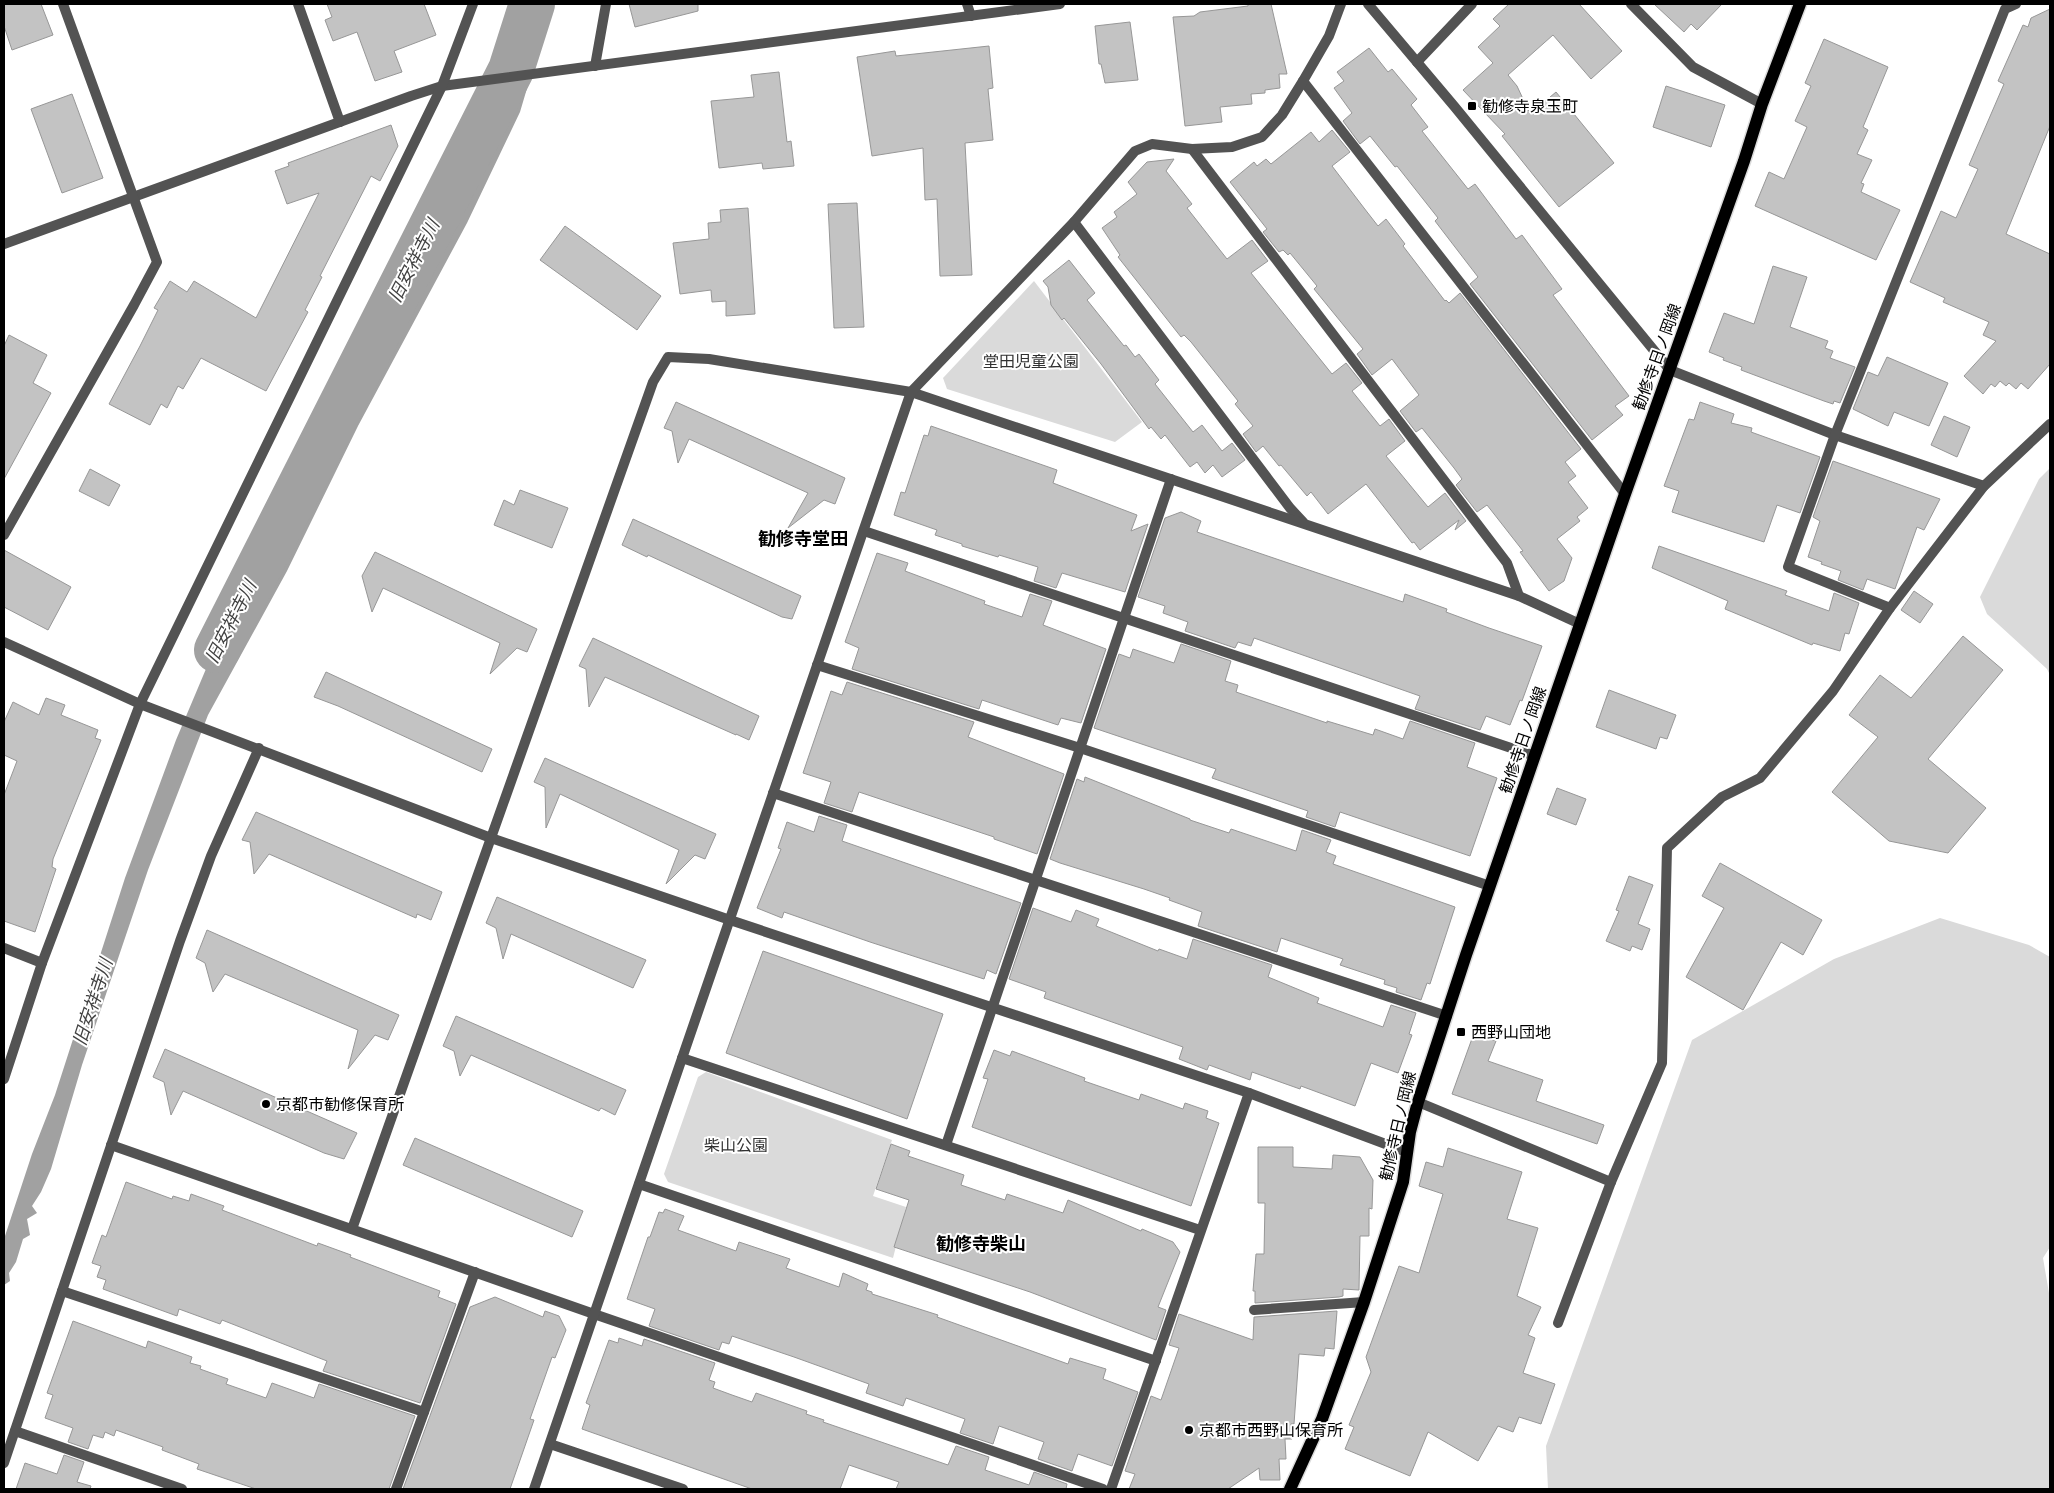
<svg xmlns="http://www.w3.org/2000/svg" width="2054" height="1493" viewBox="0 0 2054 1493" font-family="'DM Sans','Noto Sans JP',sans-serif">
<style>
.green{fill:#dadada}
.water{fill:#a1a1a1}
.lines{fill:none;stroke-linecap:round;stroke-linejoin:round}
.river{stroke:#a1a1a1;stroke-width:46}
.building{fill:#c3c3c3;stroke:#979797}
.primary-casing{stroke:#dbdbdb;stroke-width:15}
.minor{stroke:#535353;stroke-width:10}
.tertiary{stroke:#535353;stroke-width:10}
.primary{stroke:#000;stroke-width:12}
.poi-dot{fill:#000;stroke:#fff;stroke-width:2}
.labels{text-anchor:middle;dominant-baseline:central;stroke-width:4;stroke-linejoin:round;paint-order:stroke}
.poi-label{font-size:16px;fill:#000;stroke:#fff;text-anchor:start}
.street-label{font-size:16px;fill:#000;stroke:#fff}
.park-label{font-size:16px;fill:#313131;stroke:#fff}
.water-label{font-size:18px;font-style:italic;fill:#424242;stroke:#fff}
.neighbourhood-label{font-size:18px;font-weight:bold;fill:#000;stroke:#fff}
</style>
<rect width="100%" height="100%" fill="#fff"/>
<g class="green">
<polygon points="1034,281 1142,422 1115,442 947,389 943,378"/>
<polygon points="2050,468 2050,675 2047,669 1987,614 1980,597 2039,479"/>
<polygon points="1940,918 2029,945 2050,957 2050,1247 2043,1258 2050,1299 2050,1489 1548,1489 1546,1446 1692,1040 1834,959"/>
<polygon points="706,1072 892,1140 873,1196 906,1207 893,1258 668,1182 664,1174 698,1077"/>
</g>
<polygon class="water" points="532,4 552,4 520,112 467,223 358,426 287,571 208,715 148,870 82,1065 51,1169 41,1192 32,1206 37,1213 27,1219 30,1235 23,1239 16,1262 9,1273 10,1281 4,1285 4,1239 32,1154 55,1095 125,878 176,740 230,612 274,559 309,469 337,435 471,171 524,46"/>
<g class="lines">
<polyline class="river" points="217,650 511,70 532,4"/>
</g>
<g class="building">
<polygon points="4,4 41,4 53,35 12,50 4,26"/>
<polygon points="327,4 424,4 436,35 394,51 402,72 375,81 357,32 333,41 325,20 332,17"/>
<polygon points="629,4 698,4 698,11 635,27"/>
<polygon points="1248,4 1271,4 1287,74 1279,74 1280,88 1265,90 1265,93 1251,94 1252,104 1220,107 1222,122 1185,126 1173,17 1194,16 1200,12 1248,6"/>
<polygon points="1509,4 1579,4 1622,51 1591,79 1553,35 1508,75 1517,86 1530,114 1556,92 1614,163 1559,207 1502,136 1505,134 1463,90 1493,63 1478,47 1500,26 1493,19"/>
<polygon points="1654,4 1722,4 1697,30 1691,24 1684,32"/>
<polygon points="2050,9 2050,126 2006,234 2050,254 2050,364 2028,389 2021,383 2016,389 2009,383 2006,386 2000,381 1995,387 1991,384 1983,394 1964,376 1996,341 1983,335 1989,322 1943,302 1945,298 1910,282 1941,211 1956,218 1978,169 1969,165 2004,84 1998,81 2023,25 2028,27 2031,18"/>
<polygon points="1130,22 1138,80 1105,83 1101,64 1099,64 1095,26"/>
<polygon points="1824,39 1888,67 1863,127 1868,130 1857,154 1872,160 1861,183 1864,184 1861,192 1900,210 1876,260 1755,206 1769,172 1784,179 1807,127 1795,121 1811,86 1805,83"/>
<polygon points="989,46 993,88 988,89 993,140 965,143 972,275 940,276 937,199 925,200 923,148 872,156 857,57 895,51 896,56"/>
<polygon points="1369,48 1388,72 1392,69 1417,99 1411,105 1428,127 1422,131 1468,189 1475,184 1516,239 1522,235 1562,289 1553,295 1629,396 1615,406 1623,415 1592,440 1470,284 1478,277 1435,221 1438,218 1397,166 1395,167 1370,136 1360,144 1343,121 1352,113 1334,88 1344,81 1337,72"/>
<polygon points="779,72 787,142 791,141 794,166 763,169 762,163 719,168 711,101 754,97 751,75"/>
<polygon points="1666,86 1725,105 1711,147 1653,127"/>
<polygon points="72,94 103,178 62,193 31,109"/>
<polygon points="391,125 398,146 380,181 371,176 320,276 322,277 305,310 308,312 266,391 201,358 183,389 178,386 167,408 161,404 150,425 109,404 140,346 158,310 154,308 170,281 187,292 194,281 256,318 319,193 287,204 275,171 289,166 288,163"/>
<polygon points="1332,130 1350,152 1332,166 1364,208 1378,226 1386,219 1405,244 1403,246 1445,301 1446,300 1449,303 1460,293 1581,449 1565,462 1576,476 1568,482 1588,508 1577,517 1580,521 1557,539 1572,558 1564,581 1549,591 1520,552 1523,551 1487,505 1477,512 1456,485 1462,479 1454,468 1422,428 1416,432 1400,411 1419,395 1392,359 1372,375 1357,354 1363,349 1314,289 1317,286 1290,253 1288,255 1283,250 1279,252 1263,232 1267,229 1230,182 1254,162 1257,166 1266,159 1271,164 1311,132 1319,142"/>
<polygon points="1174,159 1166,171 1192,204 1187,208 1227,259 1252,240 1268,261 1251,273 1332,374 1346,363 1362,383 1352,391 1380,426 1389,419 1405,441 1386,456 1428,507 1445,493 1466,521 1455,530 1459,520 1420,550 1414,542 1412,543 1366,484 1328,514 1311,492 1307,496 1281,465 1279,466 1263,446 1256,452 1243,434 1253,426 1235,404 1238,401 1191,342 1184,335 1181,337 1118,257 1120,255 1102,228 1117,217 1114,212 1137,194 1128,182 1147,162"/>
<polygon points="857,203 864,327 834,328 828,204"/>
<polygon points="748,208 755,314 726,316 726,301 712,302 711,290 680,294 673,243 709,239 708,223 721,222 720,210"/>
<polygon points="565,226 661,296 637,330 540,260"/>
<polygon points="1069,260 1095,293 1087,300 1124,346 1126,345 1135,357 1139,354 1159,380 1155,384 1193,432 1202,425 1222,451 1232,443 1245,460 1222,477 1213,465 1205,473 1197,462 1190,467 1165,435 1161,439 1151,427 1149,429 1101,364 1064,318 1062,320 1051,305 1048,287 1043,281"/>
<polygon points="1773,266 1807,277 1790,327 1828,341 1825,348 1833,351 1830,358 1855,367 1840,403 1834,401 1833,404 1824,401 1741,370 1742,367 1723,360 1724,358 1709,352 1724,313 1754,324"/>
<polygon points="9,335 47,355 33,383 51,393 4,479 4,346"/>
<polygon points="1887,357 1948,383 1929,426 1894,412 1888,426 1853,409 1868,372 1878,376"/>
<polygon points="676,402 845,478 835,504 824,500 788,528 808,493 689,439 678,463 672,431 664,428"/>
<polygon points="1700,402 1734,414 1731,423 1752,428 1751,432 1820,457 1800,513 1777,505 1764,542 1672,512 1679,491 1664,486 1689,419 1694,420"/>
<polygon points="1944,416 1970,427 1957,457 1931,445"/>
<polygon points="931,426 1057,470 1053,483 1137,515 1131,531 1148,524 1125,592 1062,573 1056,588 1034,581 1038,567 999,555 998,557 962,546 962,544 935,535 937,530 894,515 901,492 905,493 924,435 928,436"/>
<polygon points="1833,461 1940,499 1924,530 1917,527 1895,589 1867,579 1863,590 1838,580 1841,571 1821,564 1822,562 1808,557 1820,521 1813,517"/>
<polygon points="90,469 120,485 109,506 79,491"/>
<polygon points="520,490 568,508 552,548 494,525 504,500 514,505"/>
<polygon points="1181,512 1201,521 1197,532 1403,602 1405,594 1447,609 1446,612 1489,628 1542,646 1522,701 1520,700 1510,725 1486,716 1480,730 1415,709 1420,696 1254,638 1251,646 1238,642 1235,648 1185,631 1188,622 1163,613 1165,606 1138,597 1165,518"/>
<polygon points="633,519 801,596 792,619 782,617 648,555 647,557 622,545"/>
<polygon points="1659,546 1787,591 1785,595 1829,611 1834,593 1859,603 1849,634 1845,633 1840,651 1813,643 1812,645 1725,609 1728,601 1652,568"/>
<polygon points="4,550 71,587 48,630 4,607"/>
<polygon points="375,552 537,629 527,652 517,648 490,674 500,643 383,588 372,612 362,576"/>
<polygon points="877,553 908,563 905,571 985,601 984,604 1022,617 1030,594 1052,601 1043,625 1106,649 1081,723 1061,718 1058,725 982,700 979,709 852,669 859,648 845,642"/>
<polygon points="1914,591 1933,604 1920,623 1901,610"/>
<polygon points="1963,636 2003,670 1928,759 1986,808 1948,853 1889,841 1832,792 1878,737 1849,715 1880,675 1911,698"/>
<polygon points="593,638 759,716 749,740 736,734 736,735 605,677 589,707 586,669 579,666"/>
<polygon points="1181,644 1231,661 1225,681 1238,685 1236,692 1327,723 1327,721 1373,735 1375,729 1403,739 1410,721 1475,743 1467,767 1497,778 1470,856 1340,812 1335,827 1306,817 1308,811 1212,778 1216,769 1094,728 1119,654 1130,658 1133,649 1174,663"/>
<polygon points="326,672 492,749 482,772 338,706 314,697"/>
<polygon points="847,682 974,722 968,737 1064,774 1037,854 994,839 994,837 859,792 852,812 824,803 831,782 803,773 831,691 842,695"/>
<polygon points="1609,690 1676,715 1667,739 1660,737 1656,749 1596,727"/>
<polygon points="46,698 65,705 61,715 98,730 95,738 101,740 53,859 52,867 56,869 35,932 4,921 4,795 17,761 4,755 4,722 13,702 39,715"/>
<polygon points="545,758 716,834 705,859 695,855 666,884 679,850 560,794 546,828 545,787 534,782"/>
<polygon points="1085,777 1190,819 1190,820 1229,833 1231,829 1296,851 1302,830 1331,840 1326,852 1336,856 1333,864 1455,907 1430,984 1427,983 1421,1000 1396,992 1397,988 1384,984 1385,980 1340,965 1343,959 1281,938 1277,952 1198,926 1202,912 1169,900 1170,898 1144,889 1060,863 1050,859 1077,779 1084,782"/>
<polygon points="1557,788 1586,799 1576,825 1547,814"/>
<polygon points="256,812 442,892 431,920 417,914 416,918 269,854 254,874 250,842 242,840"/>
<polygon points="819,816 847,825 842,841 1021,903 996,974 987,970 984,979 870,942 784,912 782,918 757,908 781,849 778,848 787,822 814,832"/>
<polygon points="1720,863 1822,920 1803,955 1781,942 1743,1010 1686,977 1724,908 1702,896"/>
<polygon points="1629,876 1653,885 1638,924 1650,929 1642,950 1632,946 1630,951 1606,941 1619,911 1616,910"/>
<polygon points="497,897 646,960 633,988 511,934 503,959 496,928 486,923"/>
<polygon points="1033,908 1071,922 1076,910 1099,919 1096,926 1158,951 1159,949 1187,959 1193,939 1272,965 1268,977 1319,998 1317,1003 1383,1027 1391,1005 1416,1013 1409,1034 1412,1035 1398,1073 1371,1063 1355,1106 1301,1086 1300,1089 1252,1072 1250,1080 1209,1065 1207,1070 1179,1059 1183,1047 1044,998 1046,992 1009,979"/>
<polygon points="207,930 399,1015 388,1040 375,1035 348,1069 358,1030 225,974 213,992 205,963 196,958"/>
<polygon points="763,951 943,1014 907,1119 726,1053"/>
<polygon points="456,1016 626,1090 615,1115 601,1108 599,1111 471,1055 460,1076 454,1051 443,1046"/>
<polygon points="1474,1033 1496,1041 1488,1061 1543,1080 1536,1101 1604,1125 1597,1144 1452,1094"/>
<polygon points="165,1049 357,1133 344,1159 324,1153 183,1091 171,1115 164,1082 153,1077"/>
<polygon points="994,1050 1010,1056 1012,1051 1085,1078 1084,1081 1139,1100 1141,1094 1183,1109 1185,1103 1208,1111 1206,1118 1219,1123 1191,1206 972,1127 988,1079 983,1078"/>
<polygon points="415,1138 583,1211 572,1237 403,1165"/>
<polygon points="891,1144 910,1151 908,1156 964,1175 961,1185 1005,1200 1007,1194 1063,1213 1068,1200 1141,1231 1142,1229 1173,1242 1180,1252 1158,1307 1166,1310 1156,1340 1030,1292 894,1247 909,1200 876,1189"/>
<polygon points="1258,1147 1293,1147 1293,1167 1332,1169 1333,1155 1360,1157 1373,1180 1372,1209 1369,1208 1369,1236 1360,1236 1359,1290 1343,1289 1343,1296 1339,1297 1255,1303 1255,1291 1253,1291 1256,1254 1264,1254 1265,1203 1258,1203"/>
<polygon points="1448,1148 1522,1172 1507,1219 1538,1228 1517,1296 1541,1307 1528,1335 1535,1338 1523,1373 1555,1384 1541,1424 1519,1417 1513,1432 1498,1426 1478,1461 1428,1432 1410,1476 1345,1449 1354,1427 1349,1425 1371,1372 1366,1357 1399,1266 1419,1273 1443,1194 1419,1186 1426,1162 1443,1167"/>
<polygon points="126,1182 172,1199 173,1196 189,1201 191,1194 224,1206 222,1210 317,1246 318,1243 351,1255 350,1257 440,1291 438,1297 456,1304 420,1403 323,1371 327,1361 222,1320 220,1324 179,1309 177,1316 103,1289 106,1280 97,1277 101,1266 92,1263 102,1235 106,1237"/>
<polygon points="665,1209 684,1216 678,1230 736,1251 739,1242 790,1259 786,1268 839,1287 843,1273 868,1284 866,1290 872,1292 872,1294 938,1315 937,1317 1068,1364 1070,1358 1106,1369 1103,1379 1138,1392 1112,1466 1078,1454 1072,1471 1038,1459 1044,1442 999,1426 993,1444 960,1433 965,1419 906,1398 903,1406 866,1393 869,1384 794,1357 732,1336 729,1344 722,1342 719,1350 649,1326 655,1309 627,1299 648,1237 650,1237 659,1212 663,1213"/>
<polygon points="495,1297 543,1317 545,1311 559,1316 566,1330 555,1358 552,1357 530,1419 534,1420 510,1489 403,1489 470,1307"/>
<polygon points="1337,1311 1334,1349 1325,1348 1324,1356 1299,1354 1294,1424 1291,1424 1292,1439 1285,1439 1286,1459 1279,1459 1280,1480 1260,1480 1259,1468 1228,1489 1129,1489 1135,1474 1125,1471 1151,1396 1161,1400 1179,1348 1169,1345 1179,1314 1253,1340 1254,1317"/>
<polygon points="73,1321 146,1348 148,1341 192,1357 190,1363 201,1366 200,1369 228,1379 226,1384 266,1398 272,1383 314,1398 319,1384 415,1416 389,1489 256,1489 197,1469 199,1464 162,1450 163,1447 116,1430 114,1436 105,1432 103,1438 93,1435 88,1449 68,1442 73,1428 45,1418 53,1395 47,1393"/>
<polygon points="619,1338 642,1346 644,1339 715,1363 709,1380 715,1382 713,1388 732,1395 752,1402 756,1393 807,1411 806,1414 824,1420 823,1422 948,1465 956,1446 989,1457 985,1470 1029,1485 1034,1472 1067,1484 1066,1489 896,1489 899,1482 849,1465 840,1489 752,1489 582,1429 590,1405 586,1403 609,1340 618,1343"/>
<polygon points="64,1455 84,1462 77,1482 91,1486 90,1489 16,1489 25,1463 57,1474"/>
</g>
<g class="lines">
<g class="primary-casing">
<polyline id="primary" points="1290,1489 1322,1419 1364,1302 1403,1182 1410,1132 1418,1102 1466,955 1625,494 1744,161 1762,104 1800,4"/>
</g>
<g class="minor">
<polyline points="298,4 340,122"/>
<polyline points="967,4 971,16"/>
<polyline points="1368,4 1454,106 1670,370 1835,435 1984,486"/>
<polyline points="1631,4 1693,67 1762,104"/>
<polyline points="1417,62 1472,4"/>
<polyline points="595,66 606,4"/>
<polyline points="1303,81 1625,494"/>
<polyline points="1192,149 1507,563 1519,596"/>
<polyline points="1074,222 1290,508 1303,522"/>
<polyline points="4,244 411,96 442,86 1060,4"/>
<polyline points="864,531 1535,756"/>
<polyline points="4,535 134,305 157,262 63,4"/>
<polyline points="1890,608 1788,567 1835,435 2005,9 2016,4"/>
<polyline points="817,665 1080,748 1490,886"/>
<polyline points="773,793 1447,1016"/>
<polyline points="730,920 1249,1093 1407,1152"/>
<polyline points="4,948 42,963"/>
<polyline points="682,1058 1200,1230"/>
<polyline points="4,1079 42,963 140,704 442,86 473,4"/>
<polyline points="1418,1102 1611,1182"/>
<polyline points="111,1145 594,1314 1103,1489"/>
<polyline points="946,1145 1171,479"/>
<polyline points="639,1184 1156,1361"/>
<polyline points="352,1229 653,382 668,357 709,359 911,392 1519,596 1580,624"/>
<polyline points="62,1291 424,1412"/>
<polyline points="1254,1310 1364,1302"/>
<polyline points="1558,1323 1611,1182 1662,1063 1667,848 1722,797 1760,778 1833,691 1890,608 1984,486 2050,424"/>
<polyline points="15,1431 182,1489"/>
<polyline points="550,1444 683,1489"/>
<polyline points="4,1463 180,941 211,856 259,748"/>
<polyline points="396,1489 475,1272"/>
<polyline points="534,1489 911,392 1074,222 1135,151 1152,144 1192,149 1232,147 1262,137 1282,115 1303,81 1329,36 1341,4"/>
<polyline points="1111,1489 1249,1093"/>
</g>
<polyline class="tertiary" points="4,642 140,704 491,838 730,920"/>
<use href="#primary" class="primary"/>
</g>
<g class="poi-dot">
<rect x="1467" y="101" width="10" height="10" rx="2.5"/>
<rect x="1456" y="1027" width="10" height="10" rx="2.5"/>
<circle cx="266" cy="1104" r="5"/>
<circle cx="1189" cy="1430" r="5"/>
</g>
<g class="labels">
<g class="poi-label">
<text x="1482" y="106">勧修寺泉玉町</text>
<text x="1471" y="1032">西野山団地</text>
<text x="276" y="1104">京都市勧修保育所</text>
<text x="1199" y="1430">京都市西野山保育所</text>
</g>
<g class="street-label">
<text transform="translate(1657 357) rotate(-70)">勧修寺日ノ岡線</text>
<text transform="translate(1523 740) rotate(-71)">勧修寺日ノ岡線</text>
<text transform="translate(1398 1126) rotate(-77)">勧修寺日ノ岡線</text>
</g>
<g class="park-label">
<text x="1031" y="361">堂田児童公園</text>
<text x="736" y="1145">柴山公園</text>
</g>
<g class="water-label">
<text transform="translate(414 261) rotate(-63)">旧安祥寺川</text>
<text transform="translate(231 622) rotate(-63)">旧安祥寺川</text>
<text transform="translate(93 1002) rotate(-72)">旧安祥寺川</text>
</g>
<g class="neighbourhood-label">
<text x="803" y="539">勧修寺堂田</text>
<text x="981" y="1244">勧修寺柴山</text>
</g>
</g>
<rect width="2054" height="1493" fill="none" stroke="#000000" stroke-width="10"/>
</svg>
